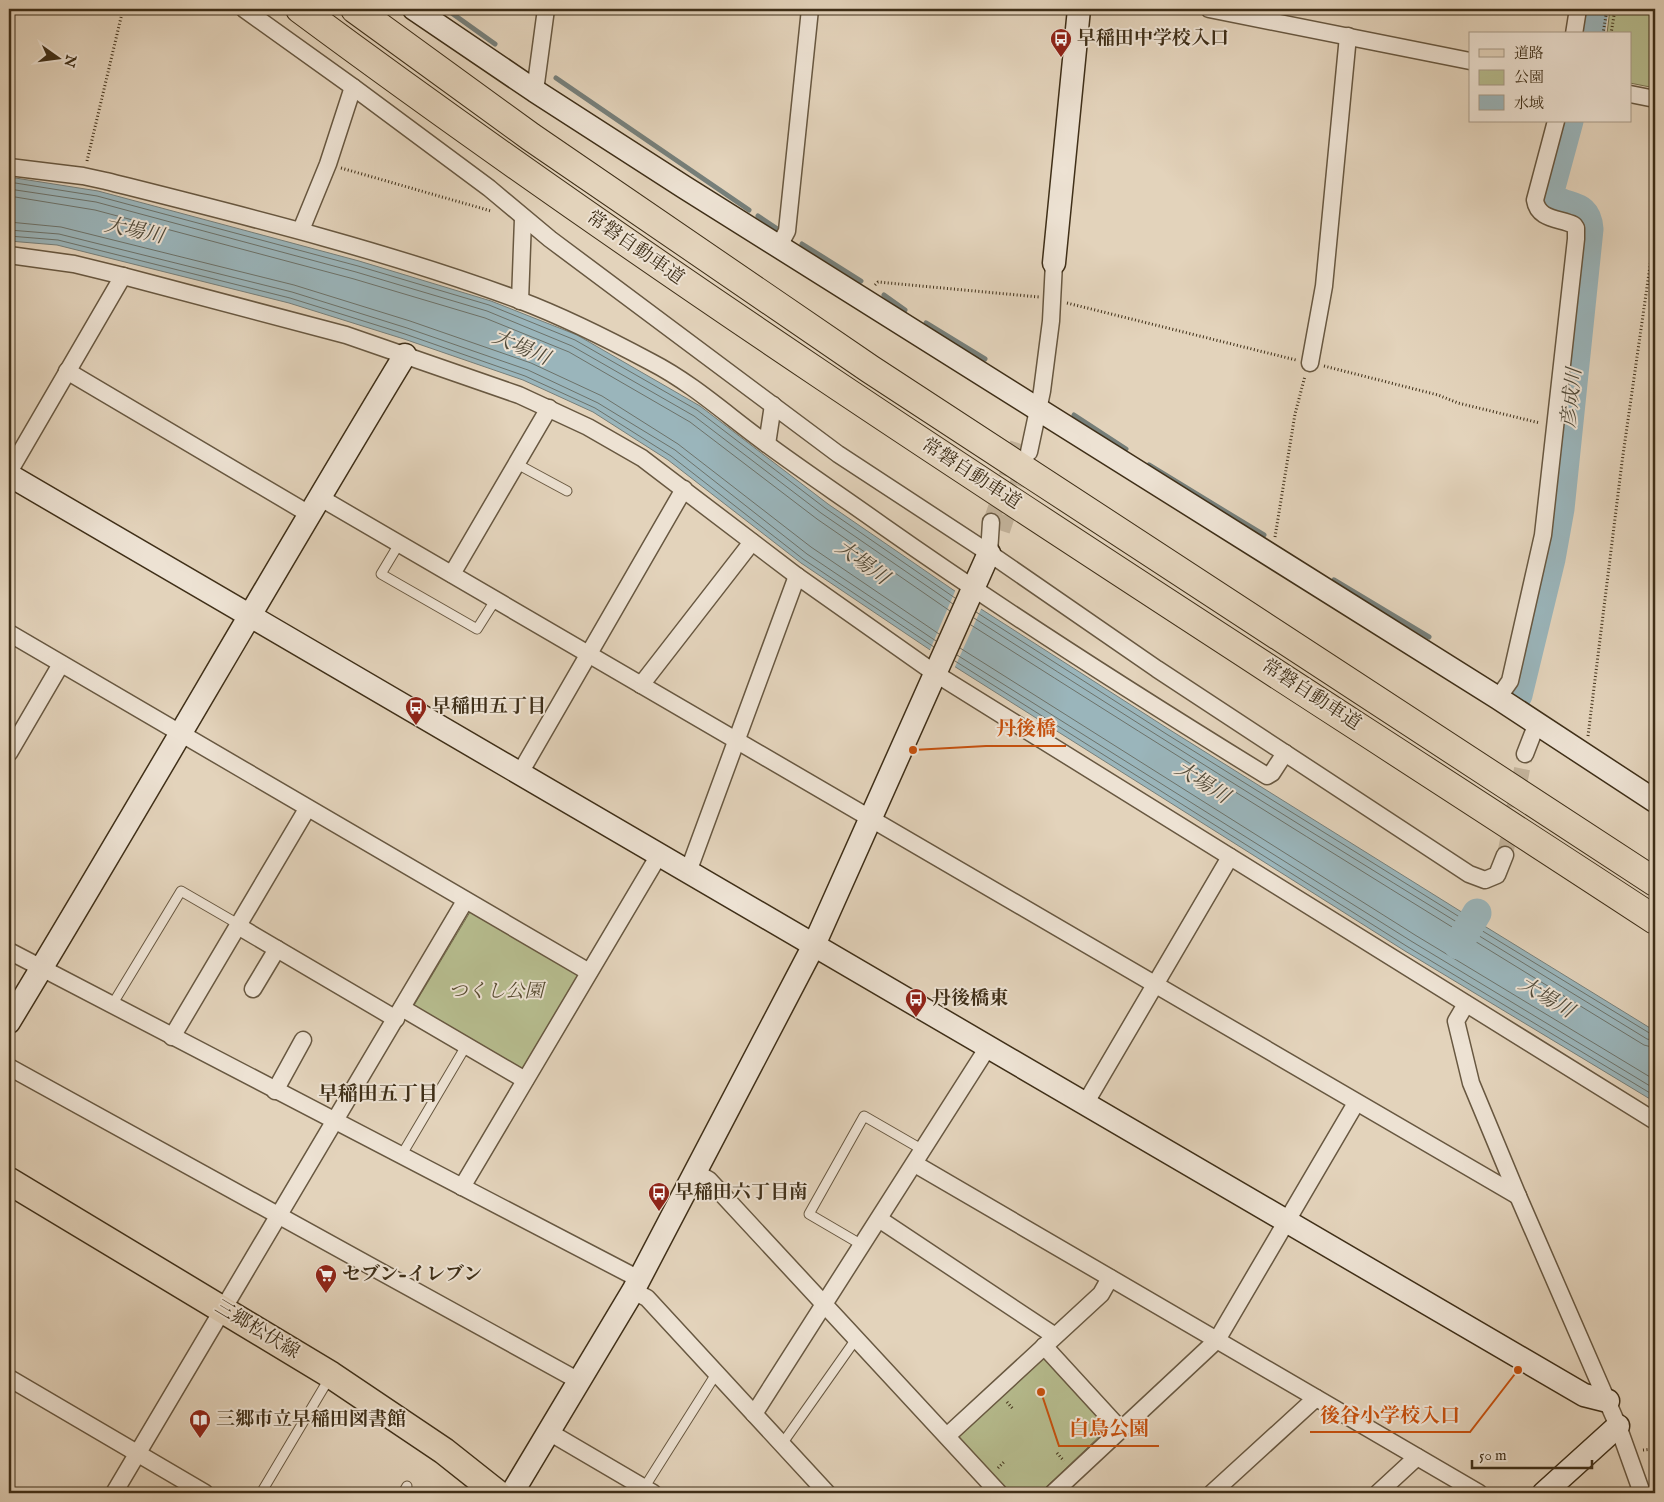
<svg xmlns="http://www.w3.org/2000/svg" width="1664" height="1502" viewBox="0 0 1664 1502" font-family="'IM FELL English','Noto Serif JP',serif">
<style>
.green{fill:#b6bc8e;stroke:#7a7653}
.water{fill:#9ab5bb;stroke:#767f7a}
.pier{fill:#e3d3bb}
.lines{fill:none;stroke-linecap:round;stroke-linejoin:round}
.shore{stroke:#6c726a;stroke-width:1}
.stream{stroke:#767f7a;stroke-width:5}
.river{stroke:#9ab5bb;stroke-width:29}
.street-tunnel{stroke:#c2b29a;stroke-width:16;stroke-dasharray:16 8;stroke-linecap:butt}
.lane-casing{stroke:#685841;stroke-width:11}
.street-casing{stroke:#685841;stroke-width:19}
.secondary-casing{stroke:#3f2f18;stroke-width:25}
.primary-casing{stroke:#3f2f18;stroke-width:29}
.highway-casing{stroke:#3f2f18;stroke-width:30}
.path{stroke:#3f2f18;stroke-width:3;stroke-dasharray:1 2.5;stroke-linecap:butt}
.lane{stroke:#ede2d3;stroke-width:9}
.street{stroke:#ede2d3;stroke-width:16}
.secondary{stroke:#ede2d3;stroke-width:22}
.primary{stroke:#e3d3bb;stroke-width:26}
.highway{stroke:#e3d3bb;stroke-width:28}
.labels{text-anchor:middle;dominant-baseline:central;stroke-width:4;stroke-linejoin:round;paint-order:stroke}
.poi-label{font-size:19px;font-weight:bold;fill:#3f2f18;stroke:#ede2d3;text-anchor:start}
.street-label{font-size:19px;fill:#3f2f18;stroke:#ede2d3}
.park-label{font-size:19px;font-style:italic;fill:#574b30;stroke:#ede2d3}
.water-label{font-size:20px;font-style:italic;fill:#514a39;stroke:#ede2d3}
.neighbourhood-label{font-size:20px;font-weight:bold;fill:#3f2f18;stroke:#ede2d3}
.leader{fill:none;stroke:#c6510e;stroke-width:2}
.callout-dot{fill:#c6510e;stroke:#ede2d3;stroke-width:2}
.callout-label{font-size:20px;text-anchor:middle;font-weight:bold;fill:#c6510e;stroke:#ede2d3;stroke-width:4;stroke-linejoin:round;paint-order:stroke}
</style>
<rect width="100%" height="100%" fill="#e3d3bb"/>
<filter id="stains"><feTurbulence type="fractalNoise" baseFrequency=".004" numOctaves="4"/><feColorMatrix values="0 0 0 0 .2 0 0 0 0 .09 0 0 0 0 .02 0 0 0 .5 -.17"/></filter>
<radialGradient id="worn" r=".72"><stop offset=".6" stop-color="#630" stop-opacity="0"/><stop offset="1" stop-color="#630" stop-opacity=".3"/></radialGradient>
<g class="green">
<polygon points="1610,9 1655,9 1655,88 1630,83 1630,34 1607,34"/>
<polygon points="470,912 580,976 522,1071 413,1007"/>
<polygon points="1045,1356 1108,1428 1040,1493 1008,1493 958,1436"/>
</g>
<polygon class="water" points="9,177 98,191 359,261 491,301 577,335 700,406 828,504 981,609 1170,730 1460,911 1655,1031 1655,1102 1405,951 957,668 801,563 668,460 593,412 523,380 404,339 289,303 57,245 9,241"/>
<polygon class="pier" points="956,589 982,607 954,669 929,652"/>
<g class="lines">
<g class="shore">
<polyline points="9,182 97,196 358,266 489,305 575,340 697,410 825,508 955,598"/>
<polyline points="9,189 96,202 356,272 487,311 572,346 694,416 821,513 953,604"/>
<polyline points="9,196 95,210 354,279 485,318 569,352 690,422 817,519 950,611"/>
<polyline points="9,222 61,227 294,285 410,321 531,363 602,396 678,444 811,547 939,634"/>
<polyline points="9,230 59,234 292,292 407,328 528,370 598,403 675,450 807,554 936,641"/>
<polyline points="9,236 58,240 290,298 405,334 525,376 595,408 671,456 803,559 934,647"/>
<polyline points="976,612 1168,735 1458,916 1651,1034 1655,1034"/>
<path d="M974 618C1196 762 1422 901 1647 1039L1655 1041"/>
<path d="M971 625C1194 767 1418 907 1644 1045L1655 1048"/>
<polyline points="960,648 1415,935 1655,1080"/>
<polyline points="957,655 1411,941 1655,1089"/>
<polyline points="955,661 1408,947 1655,1096"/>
</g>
<g class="stream">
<polyline points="446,9 495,44"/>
<polyline points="556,78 749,210"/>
<polyline points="758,216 779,230"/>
<polyline points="802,244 861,281"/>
<polyline points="884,295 905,310"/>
<polyline points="926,323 985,359"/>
<polyline points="1074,415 1126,449"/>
<polyline points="1149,465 1264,535"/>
<polyline points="1334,580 1429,637"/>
</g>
<g class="river">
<polyline points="1590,34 1594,9"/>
<path d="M1518 695 1551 559 1560 509 1589 229C1587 201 1567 210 1551 197L1550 191 1569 121"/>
<polyline points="1458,945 1477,913"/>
</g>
<g class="street-tunnel">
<polyline points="991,522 1018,443"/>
<polyline points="1002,531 1025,461"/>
<polyline points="1505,855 1525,754"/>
</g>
<g class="lane-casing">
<g id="lane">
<polyline points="517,464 567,491"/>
<polyline points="399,544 381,574 477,629 496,599"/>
<polyline points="112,1005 181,891 238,924"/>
<polyline points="401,1156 466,1046"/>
<polyline points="862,1245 809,1214 864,1116 923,1150"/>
<polyline points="782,1444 856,1339"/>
<polyline points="644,1488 716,1374"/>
<polyline points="261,1493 330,1377"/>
<polyline points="403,1493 407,1486"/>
</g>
</g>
<g class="street-casing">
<g id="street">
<polyline points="244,9 353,87 489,188 550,239 838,454 989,553 1157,669 1469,874 1485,880 1497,875 1505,855"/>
<polyline points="1209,9 1470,61"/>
<polyline points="1574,34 1578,9"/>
<polyline points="535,91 546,9"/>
<polyline points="1630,94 1655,99"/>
<path d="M9 167 83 176 106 181C245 216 384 250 519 300 564 317 608 339 651 362 692 383 727 415 764 442 803 471 844 498 883 526 1008 614 1137 696 1267 776L1272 773 1285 753"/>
<polyline points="301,230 328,164 353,87"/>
<polyline points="779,246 787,231 810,9"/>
<polyline points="9,255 74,264 123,276 346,335 519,395 588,427 642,458 797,576 936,674 1655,1121"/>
<polyline points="520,301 523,219"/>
<polyline points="1310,363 1324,286 1348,36"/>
<polyline points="67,371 309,514"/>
<polyline points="767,444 773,405"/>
<polyline points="1029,452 1042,391 1051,321 1054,263"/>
<polyline points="9,472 123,276"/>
<polyline points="319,497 1518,1196"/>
<polyline points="989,553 991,522"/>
<polyline points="452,574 549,408"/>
<polyline points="9,633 589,972"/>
<polyline points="641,685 752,542"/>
<path d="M1498 698 1510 681 1543 535 1576 239V228L1574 225C1559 218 1538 220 1535 200L1556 121"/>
<polyline points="9,753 61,664"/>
<polyline points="1525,754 1537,723"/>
<polyline points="520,773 684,489"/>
<polyline points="688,872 797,576"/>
<polyline points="238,926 396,1019"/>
<polyline points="9,951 639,1279"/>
<polyline points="253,989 277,949"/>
<polyline points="1466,1004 1456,1021 1471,1083 1518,1196 1618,1426 1642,1493"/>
<polyline points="402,1008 525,1080"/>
<polyline points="172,1037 307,809"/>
<polyline points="9,1067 579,1381"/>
<polyline points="275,1091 303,1040"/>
<polyline points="1085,1104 1230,857"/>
<polyline points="915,1164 1479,1493"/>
<polyline points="695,1172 709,1180 999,1493"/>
<polyline points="462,1187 659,855"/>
<polyline points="879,1219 1055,1336"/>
<polyline points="633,1291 647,1298 827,1493"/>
<polyline points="1044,1346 1121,1430"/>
<polyline points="9,1378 205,1493"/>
<polyline points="754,1414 988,1047"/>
<polyline points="549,1432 653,1493"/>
<polyline points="947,1436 1101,1294 1110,1278"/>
<polyline points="114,1493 465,901"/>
<polyline points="1053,1493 1217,1340 1356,1103"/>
<polyline points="1212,1493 1316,1398"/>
<polyline points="1378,1493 1417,1457"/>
</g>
</g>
<g class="secondary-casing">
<g id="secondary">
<polyline points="414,9 535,91 684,187 1498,698 1655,801"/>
<polyline points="1054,263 1079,9"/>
<polyline points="9,475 1584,1395 1608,1401"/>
<path d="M9 1022C143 801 271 576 405 355"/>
<polyline points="512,1493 633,1291 814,945 989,553"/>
<polyline points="1544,1493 1618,1426"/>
</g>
</g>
<g class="primary-casing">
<polyline id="primary" points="9,1181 331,1375 444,1451 497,1493"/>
</g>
<g class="highway-casing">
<g id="highway">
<path d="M300 9C737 333 1200 622 1655 920"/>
<polyline points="355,9 531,137 870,369 1655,882"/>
</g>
</g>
<g class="path">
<polyline points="9,22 11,9"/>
<polyline points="1603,34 1607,9"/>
<polyline points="1611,34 1615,9"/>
<polyline points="87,161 123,9"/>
<polyline points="341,168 491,211"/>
<polyline points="875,285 878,282 1039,297"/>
<polyline points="1067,303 1296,360"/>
<polyline points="1324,366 1438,395 1458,403 1540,423"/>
<polyline points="1275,537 1295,414 1305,376"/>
<polyline points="1588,736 1622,462 1655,231"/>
<polyline points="1007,1402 1013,1409"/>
<polyline points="1643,1450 1653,1449 1655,1247"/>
<polyline points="1057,1453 1064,1461"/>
<polyline points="998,1468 1004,1462"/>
</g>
<use href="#lane" class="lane"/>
<use href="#street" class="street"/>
<use href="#secondary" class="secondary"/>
<use href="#primary" class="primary"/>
<use href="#highway" class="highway"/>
</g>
<defs>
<g id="bus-pin" transform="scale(1.125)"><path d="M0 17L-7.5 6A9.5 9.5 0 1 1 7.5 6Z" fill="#8f2418" stroke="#ede2d3"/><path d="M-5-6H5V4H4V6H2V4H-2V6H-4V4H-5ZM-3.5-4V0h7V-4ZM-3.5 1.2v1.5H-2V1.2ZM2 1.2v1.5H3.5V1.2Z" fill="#fff"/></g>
<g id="supermarket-pin" transform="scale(1.125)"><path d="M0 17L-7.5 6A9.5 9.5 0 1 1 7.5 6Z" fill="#8f2418" stroke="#ede2d3"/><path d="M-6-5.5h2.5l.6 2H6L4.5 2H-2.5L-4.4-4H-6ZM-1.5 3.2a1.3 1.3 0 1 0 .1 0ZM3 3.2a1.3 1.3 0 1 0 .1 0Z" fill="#fff"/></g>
<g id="library-pin" transform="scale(1.125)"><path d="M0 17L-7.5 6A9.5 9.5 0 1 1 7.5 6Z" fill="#8f2418" stroke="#ede2d3"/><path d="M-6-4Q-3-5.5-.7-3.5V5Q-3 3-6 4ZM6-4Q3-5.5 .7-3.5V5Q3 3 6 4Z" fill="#fff"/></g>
</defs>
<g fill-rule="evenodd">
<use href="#bus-pin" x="1061" y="39"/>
<use href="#bus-pin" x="416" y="707"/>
<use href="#bus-pin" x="916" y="999"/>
<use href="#bus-pin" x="659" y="1193"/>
<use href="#supermarket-pin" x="326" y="1275"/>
<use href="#library-pin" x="200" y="1420"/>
</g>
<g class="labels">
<g class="poi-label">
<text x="1077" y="39">早稲田中学校入口</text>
<text x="432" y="707">早稲田五丁目</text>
<text x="932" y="999">丹後橋東</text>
<text x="675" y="1193">早稲田六丁目南</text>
<text x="342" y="1275">セブン-イレブン</text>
<text x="216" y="1420">三郷市立早稲田図書館</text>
</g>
<g class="street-label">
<text transform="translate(635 248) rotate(35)">常磐自動車道</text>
<text transform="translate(971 474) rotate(33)">常磐自動車道</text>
<text transform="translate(1311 695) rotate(33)">常磐自動車道</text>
<text transform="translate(257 1330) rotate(31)">三郷松伏線</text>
</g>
<g class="park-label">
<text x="496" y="992">つくし公園</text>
</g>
<g class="water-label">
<text transform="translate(134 231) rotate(12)">大場川</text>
<text transform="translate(521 348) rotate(23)">大場川</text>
<text transform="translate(1572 398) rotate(-84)">彦成川</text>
<text transform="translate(862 563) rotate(36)">大場川</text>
<text transform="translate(1202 783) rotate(32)">大場川</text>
<text transform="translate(1546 998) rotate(31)">大場川</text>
</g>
<g class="neighbourhood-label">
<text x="378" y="1094">早稲田五丁目</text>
</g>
</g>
<path class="leader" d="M913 750L986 746H1066M1518 1370L1470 1432H1310M1041 1392L1059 1446H1159"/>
<g class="callout-dot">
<circle cx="913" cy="750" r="5"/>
<circle cx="1518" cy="1370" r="5"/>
<circle cx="1041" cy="1392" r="5"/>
</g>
<g class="callout-label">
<text x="1026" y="735">丹後橋</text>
<text x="1390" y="1422">後谷小学校入口</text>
<text x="1109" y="1435">白鳥公園</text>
</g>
<rect width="1664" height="1502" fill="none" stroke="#e3d3bb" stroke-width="30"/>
<rect x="10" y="10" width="1644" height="1482" fill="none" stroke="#3f2f18" stroke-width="2.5"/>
<rect x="15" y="15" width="1634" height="1472" fill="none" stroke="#3f2f18"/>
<rect x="1469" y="32" width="162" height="90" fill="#ede2d3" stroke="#a79a88"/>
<rect x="1479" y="49" width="25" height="8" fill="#e3d3bb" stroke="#a79a88"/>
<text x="1514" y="58" font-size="15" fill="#3f2f18">道路</text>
<rect x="1479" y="70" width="25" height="15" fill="#b6bc8e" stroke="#a79a88"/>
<text x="1514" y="82" font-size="15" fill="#3f2f18">公園</text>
<rect x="1479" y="95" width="25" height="15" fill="#9ab5bb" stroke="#a79a88"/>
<text x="1514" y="108" font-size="15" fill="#3f2f18">水域</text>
<g transform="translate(58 58) rotate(104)" stroke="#ede2d3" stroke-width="4" paint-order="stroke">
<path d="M0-4L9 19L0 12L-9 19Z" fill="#3f2f18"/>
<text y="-8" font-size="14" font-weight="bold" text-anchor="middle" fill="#3f2f18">N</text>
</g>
<path d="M1472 1460v8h120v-8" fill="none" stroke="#3f2f18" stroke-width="2.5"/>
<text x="1479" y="1460" font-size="15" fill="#3f2f18" stroke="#ede2d3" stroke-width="4" paint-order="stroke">50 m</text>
<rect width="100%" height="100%" filter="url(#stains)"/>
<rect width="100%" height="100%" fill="url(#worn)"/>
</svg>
